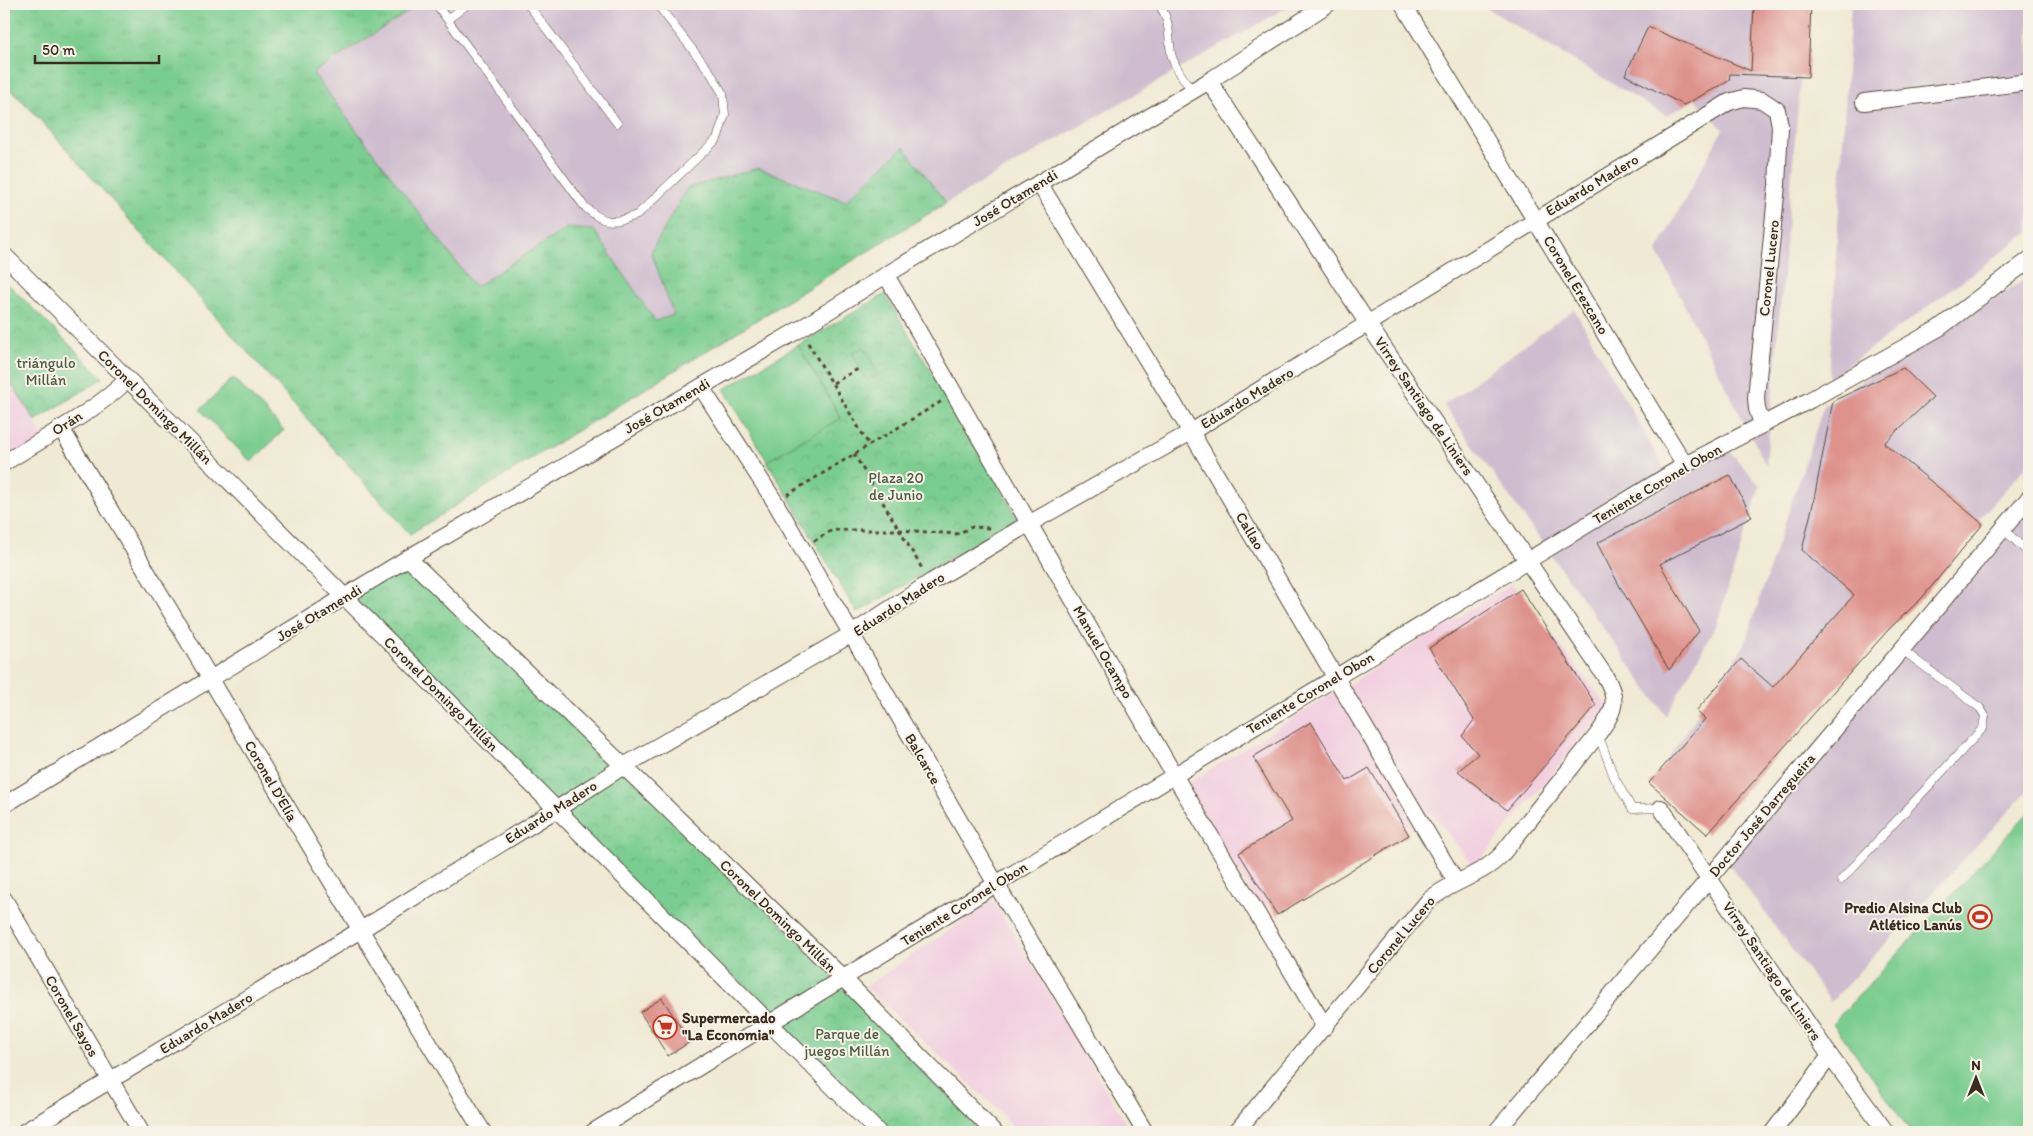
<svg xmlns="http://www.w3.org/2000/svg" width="2033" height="1136" viewBox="0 0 2033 1136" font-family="Itim,sans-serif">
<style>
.built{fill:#f2cfe0}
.industrial{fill:#cfbdcf}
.grass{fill:url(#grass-tufts);stroke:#5a7c57}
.park{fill:url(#park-crowns);stroke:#5a7c57}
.pitch{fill:#7acd90;stroke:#5a7c57}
.building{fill:#de928c}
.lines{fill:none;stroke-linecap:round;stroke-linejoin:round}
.lane-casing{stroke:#564739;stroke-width:9}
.street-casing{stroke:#564739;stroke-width:18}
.path{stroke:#564739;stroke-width:3;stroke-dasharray:4 4;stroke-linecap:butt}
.lane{stroke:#fff;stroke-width:8}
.street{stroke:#fff;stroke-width:16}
.labels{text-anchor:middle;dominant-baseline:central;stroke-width:4;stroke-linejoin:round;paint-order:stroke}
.street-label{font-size:15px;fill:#3b2a1e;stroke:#f7f3e8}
.park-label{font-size:15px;fill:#4e5b40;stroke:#f7f3e8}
.poi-label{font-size:15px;font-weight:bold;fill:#3b2a1e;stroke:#f7f3e8;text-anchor:end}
</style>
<defs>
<pattern id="grass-tufts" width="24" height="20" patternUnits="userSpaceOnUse" patternTransform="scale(1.25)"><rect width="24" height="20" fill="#7acd90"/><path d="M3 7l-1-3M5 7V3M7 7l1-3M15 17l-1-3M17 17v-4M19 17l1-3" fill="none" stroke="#6ab07c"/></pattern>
<pattern id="park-crowns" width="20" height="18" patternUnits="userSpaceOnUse" patternTransform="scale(1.25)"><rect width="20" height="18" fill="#7acd90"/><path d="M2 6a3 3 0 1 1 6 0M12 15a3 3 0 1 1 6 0" fill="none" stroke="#6ab07c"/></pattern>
</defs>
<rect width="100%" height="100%" fill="#f7f3e8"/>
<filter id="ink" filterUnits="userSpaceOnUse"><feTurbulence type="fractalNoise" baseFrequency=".02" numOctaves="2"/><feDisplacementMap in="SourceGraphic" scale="10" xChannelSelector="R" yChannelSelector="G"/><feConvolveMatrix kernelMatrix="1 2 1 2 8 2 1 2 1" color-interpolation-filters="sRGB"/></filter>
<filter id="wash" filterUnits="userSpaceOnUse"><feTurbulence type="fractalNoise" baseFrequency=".0096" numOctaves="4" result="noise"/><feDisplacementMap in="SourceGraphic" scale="20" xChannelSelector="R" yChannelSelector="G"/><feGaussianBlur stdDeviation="1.12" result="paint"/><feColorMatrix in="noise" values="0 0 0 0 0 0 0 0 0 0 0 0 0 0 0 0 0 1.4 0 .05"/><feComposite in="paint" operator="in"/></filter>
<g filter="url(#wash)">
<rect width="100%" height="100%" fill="#f0ead4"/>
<g class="built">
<polygon points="4,372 35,421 45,445 4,472"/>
<polygon points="1512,584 1608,707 1474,867 1432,813 1261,909 1185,785"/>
<polygon points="994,900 1131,1132 1018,1132 994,1106 865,987"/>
</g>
<g class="industrial">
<polygon points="4,4 1293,4 946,203 410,534 34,113 4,85"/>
<polygon points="1480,4 1807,4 1766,465 1657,251 1723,129 1695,99 1666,116"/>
<polygon points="1851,4 2029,4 2029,232 1829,379"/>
<polygon points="2029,277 2029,463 1706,827 1659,772 1744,646 1824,405"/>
<polygon points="1574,309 1666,472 1726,447 1760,486 1717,623 1666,716 1444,405"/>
<polygon points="2029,499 2029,789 1831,1002 1720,852"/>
</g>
<polygon class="grass" points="4,4 420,4 313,73 475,287 567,228 594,230 655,321 674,315 651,252 687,188 758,168 845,201 904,147 946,203 410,534 34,113 4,82"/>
<g class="park">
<polygon points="4,280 103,378 35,421 4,372"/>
<polygon points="885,294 1018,518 857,613 767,461 841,418 798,345"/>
<polygon points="408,558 994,1132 878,1132 345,598"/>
</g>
<g class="pitch">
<polygon points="798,345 841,418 767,461 724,389"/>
<polygon points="864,347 878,374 867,380 852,353"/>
<polygon points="233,378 284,430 251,462 200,410"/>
<polygon points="2029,812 2029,1132 1911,1132 1833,1023"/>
</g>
<g id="blocks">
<g class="building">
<polygon points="1754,4 1811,4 1808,77 1730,74 1729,81 1684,105 1625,75 1648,27 1751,71"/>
<polygon points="1903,368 1933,397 1884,443 1983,524 1922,598 1889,629 1707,834 1649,783 1705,719 1696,711 1741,659 1773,687 1854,595 1802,550 1813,504 1833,401"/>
<polygon points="1730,475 1752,517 1660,564 1699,631 1669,670 1619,585 1597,543"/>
<polygon points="1521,589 1596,705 1507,810 1458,771 1478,754 1462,736 1474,720 1429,648"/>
<polygon points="1311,722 1347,781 1369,768 1409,835 1277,915 1239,853 1292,821 1253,757"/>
<polygon points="662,998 690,1042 668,1056 640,1012"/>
</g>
</g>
</g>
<g filter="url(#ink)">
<use href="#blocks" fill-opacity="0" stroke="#564739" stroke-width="1"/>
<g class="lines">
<g class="lane-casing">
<g id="lane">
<path d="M436 4 584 206C603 224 613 224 637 215L717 139 725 115 723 94 710 72 657 4"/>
<polyline points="528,4 617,123"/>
<path d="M1158 4C1171 19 1168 35 1171 53 1173 66 1185 80 1192 91"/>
<polyline points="448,19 468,4"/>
<polyline points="2003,529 2029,553"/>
<polyline points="1598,734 1614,777 1632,809 1661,808"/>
<polyline points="1841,880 1983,728 1985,716 1980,708 1901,649"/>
</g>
</g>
<g class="street-casing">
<g id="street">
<polyline points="1403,4 1685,465"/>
<path d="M1209 81 1368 324 1605 676C1620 701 1614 711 1598 734L1502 854C1482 876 1451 881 1429 900L1236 1132"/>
<polyline points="1864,102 2029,82"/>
<polyline points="1039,183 1191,432 1456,882"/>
<polyline points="4,255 878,1132"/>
<polyline points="886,275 1174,775 1325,1027"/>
<polyline points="701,387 775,502 996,884 1145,1132"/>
<path d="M61 428C202 663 340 899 483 1132"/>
<path d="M4 463C42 439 96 411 127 380"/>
<polyline points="408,558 843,978 994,1132"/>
<polyline points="4,805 408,558 800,329 886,275 1209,81 1328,4"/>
<polyline points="1661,808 1830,1056 1886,1132"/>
<polyline points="4,899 141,1132"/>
<polyline points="24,1132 359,931 557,809 622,767 850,635 931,582 1018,530 1191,432 1729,102 1744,98 1762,100 1777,110 1780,126 1777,185 1756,398 1757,409 1762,424"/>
<polyline points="593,1132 996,884 1685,465 1810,400 1939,328 2029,260"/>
<polyline points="1496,1132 2029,498"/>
<polyline points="1773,1132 1830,1056"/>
</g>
</g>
<g class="path">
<polyline points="808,343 869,445"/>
<polyline points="833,383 858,369"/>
<polyline points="854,454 923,570"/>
<polyline points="787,495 942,401"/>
<polyline points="814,541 832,530 899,530 957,534 972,527 990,528"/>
</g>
<use href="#lane" class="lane"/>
<use href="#street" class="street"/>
</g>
</g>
<defs>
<g id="stadium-ring" transform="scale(1.25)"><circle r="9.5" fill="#f7f3e8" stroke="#c8321e" stroke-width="1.5"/><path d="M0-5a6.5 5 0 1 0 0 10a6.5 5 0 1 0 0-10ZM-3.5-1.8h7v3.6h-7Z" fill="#c8321e"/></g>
<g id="supermarket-ring" transform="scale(1.25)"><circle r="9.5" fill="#f7f3e8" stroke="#c8321e" stroke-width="1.5"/><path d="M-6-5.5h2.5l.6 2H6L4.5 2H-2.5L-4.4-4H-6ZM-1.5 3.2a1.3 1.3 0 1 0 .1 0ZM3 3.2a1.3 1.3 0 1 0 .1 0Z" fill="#c8321e"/></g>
</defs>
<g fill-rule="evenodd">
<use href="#stadium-ring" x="1980" y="917"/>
<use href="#supermarket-ring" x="665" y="1027"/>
</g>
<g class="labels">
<g class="street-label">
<text transform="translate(1592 185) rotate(-31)">Eduardo Madero</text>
<text transform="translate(1015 198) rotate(-31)">José Otamendi</text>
<text transform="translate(1769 268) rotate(-84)">Coronel Lucero</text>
<text transform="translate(1576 285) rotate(59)">Coronel Erezcano</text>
<text transform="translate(1247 398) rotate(-31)">Eduardo Madero</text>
<text transform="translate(667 406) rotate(-30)">José Otamendi</text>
<text transform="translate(1424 406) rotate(56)">Virrey Santiago de Liniers</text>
<text transform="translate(155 407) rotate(45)">Coronel Domingo Millán</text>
<text transform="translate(67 423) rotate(-33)">Orán</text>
<text transform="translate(1657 484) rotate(-30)">Teniente Coronel Obon</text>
<text transform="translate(1250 531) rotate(59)">Callao</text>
<text transform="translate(899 604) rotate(-33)">Eduardo Madero</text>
<text transform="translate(319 613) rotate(-31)">José Otamendi</text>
<text transform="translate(1103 652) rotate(60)">Manuel Ocampo</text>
<text transform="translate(1310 693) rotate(-31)">Teniente Coronel Obon</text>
<text transform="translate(441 694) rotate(45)">Coronel Domingo Millán</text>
<text transform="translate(923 759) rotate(60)">Balcarce</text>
<text transform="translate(271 781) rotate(60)">Coronel D'Elía</text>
<text transform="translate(551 812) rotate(-32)">Eduardo Madero</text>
<text transform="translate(1762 815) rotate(-50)">Doctor José Darregueira</text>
<text transform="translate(964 904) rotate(-32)">Teniente Coronel Obon</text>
<text transform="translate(778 916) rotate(44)">Coronel Domingo Millán</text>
<text transform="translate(1401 935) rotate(-50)">Coronel Lucero</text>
<text transform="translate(1772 971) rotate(56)">Virrey Santiago de Liniers</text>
<text transform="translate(72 1016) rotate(60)">Coronel Sayos</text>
<text transform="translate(206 1023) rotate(-31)">Eduardo Madero</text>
</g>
<g class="park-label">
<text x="46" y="363">triángulo<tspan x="46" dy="17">Millán</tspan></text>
<text x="896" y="478">Plaza 20<tspan x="896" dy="17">de Junio</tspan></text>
<text x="847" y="1034">Parque de<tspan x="847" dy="17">juegos Millán</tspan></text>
</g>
<g class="poi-label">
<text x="1962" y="908">Predio Alsina Club<tspan x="1962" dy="17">Atlético Lanús</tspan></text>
<text x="682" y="1018" text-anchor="start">Supermercado<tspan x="682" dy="17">"La Economia"</tspan></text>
</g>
</g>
<rect width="2033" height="1136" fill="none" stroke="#f7f3e8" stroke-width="20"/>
<g transform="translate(1976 1078)" stroke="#f7f3e8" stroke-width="4" paint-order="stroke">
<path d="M0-4L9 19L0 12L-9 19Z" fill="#3b2a1e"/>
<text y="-8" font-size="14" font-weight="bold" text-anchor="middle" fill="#3b2a1e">N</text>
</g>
<path d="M35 55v8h124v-8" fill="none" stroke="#3b2a1e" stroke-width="2.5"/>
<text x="42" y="55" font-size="15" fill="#3b2a1e" stroke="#f7f3e8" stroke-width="4" paint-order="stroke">50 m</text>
</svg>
